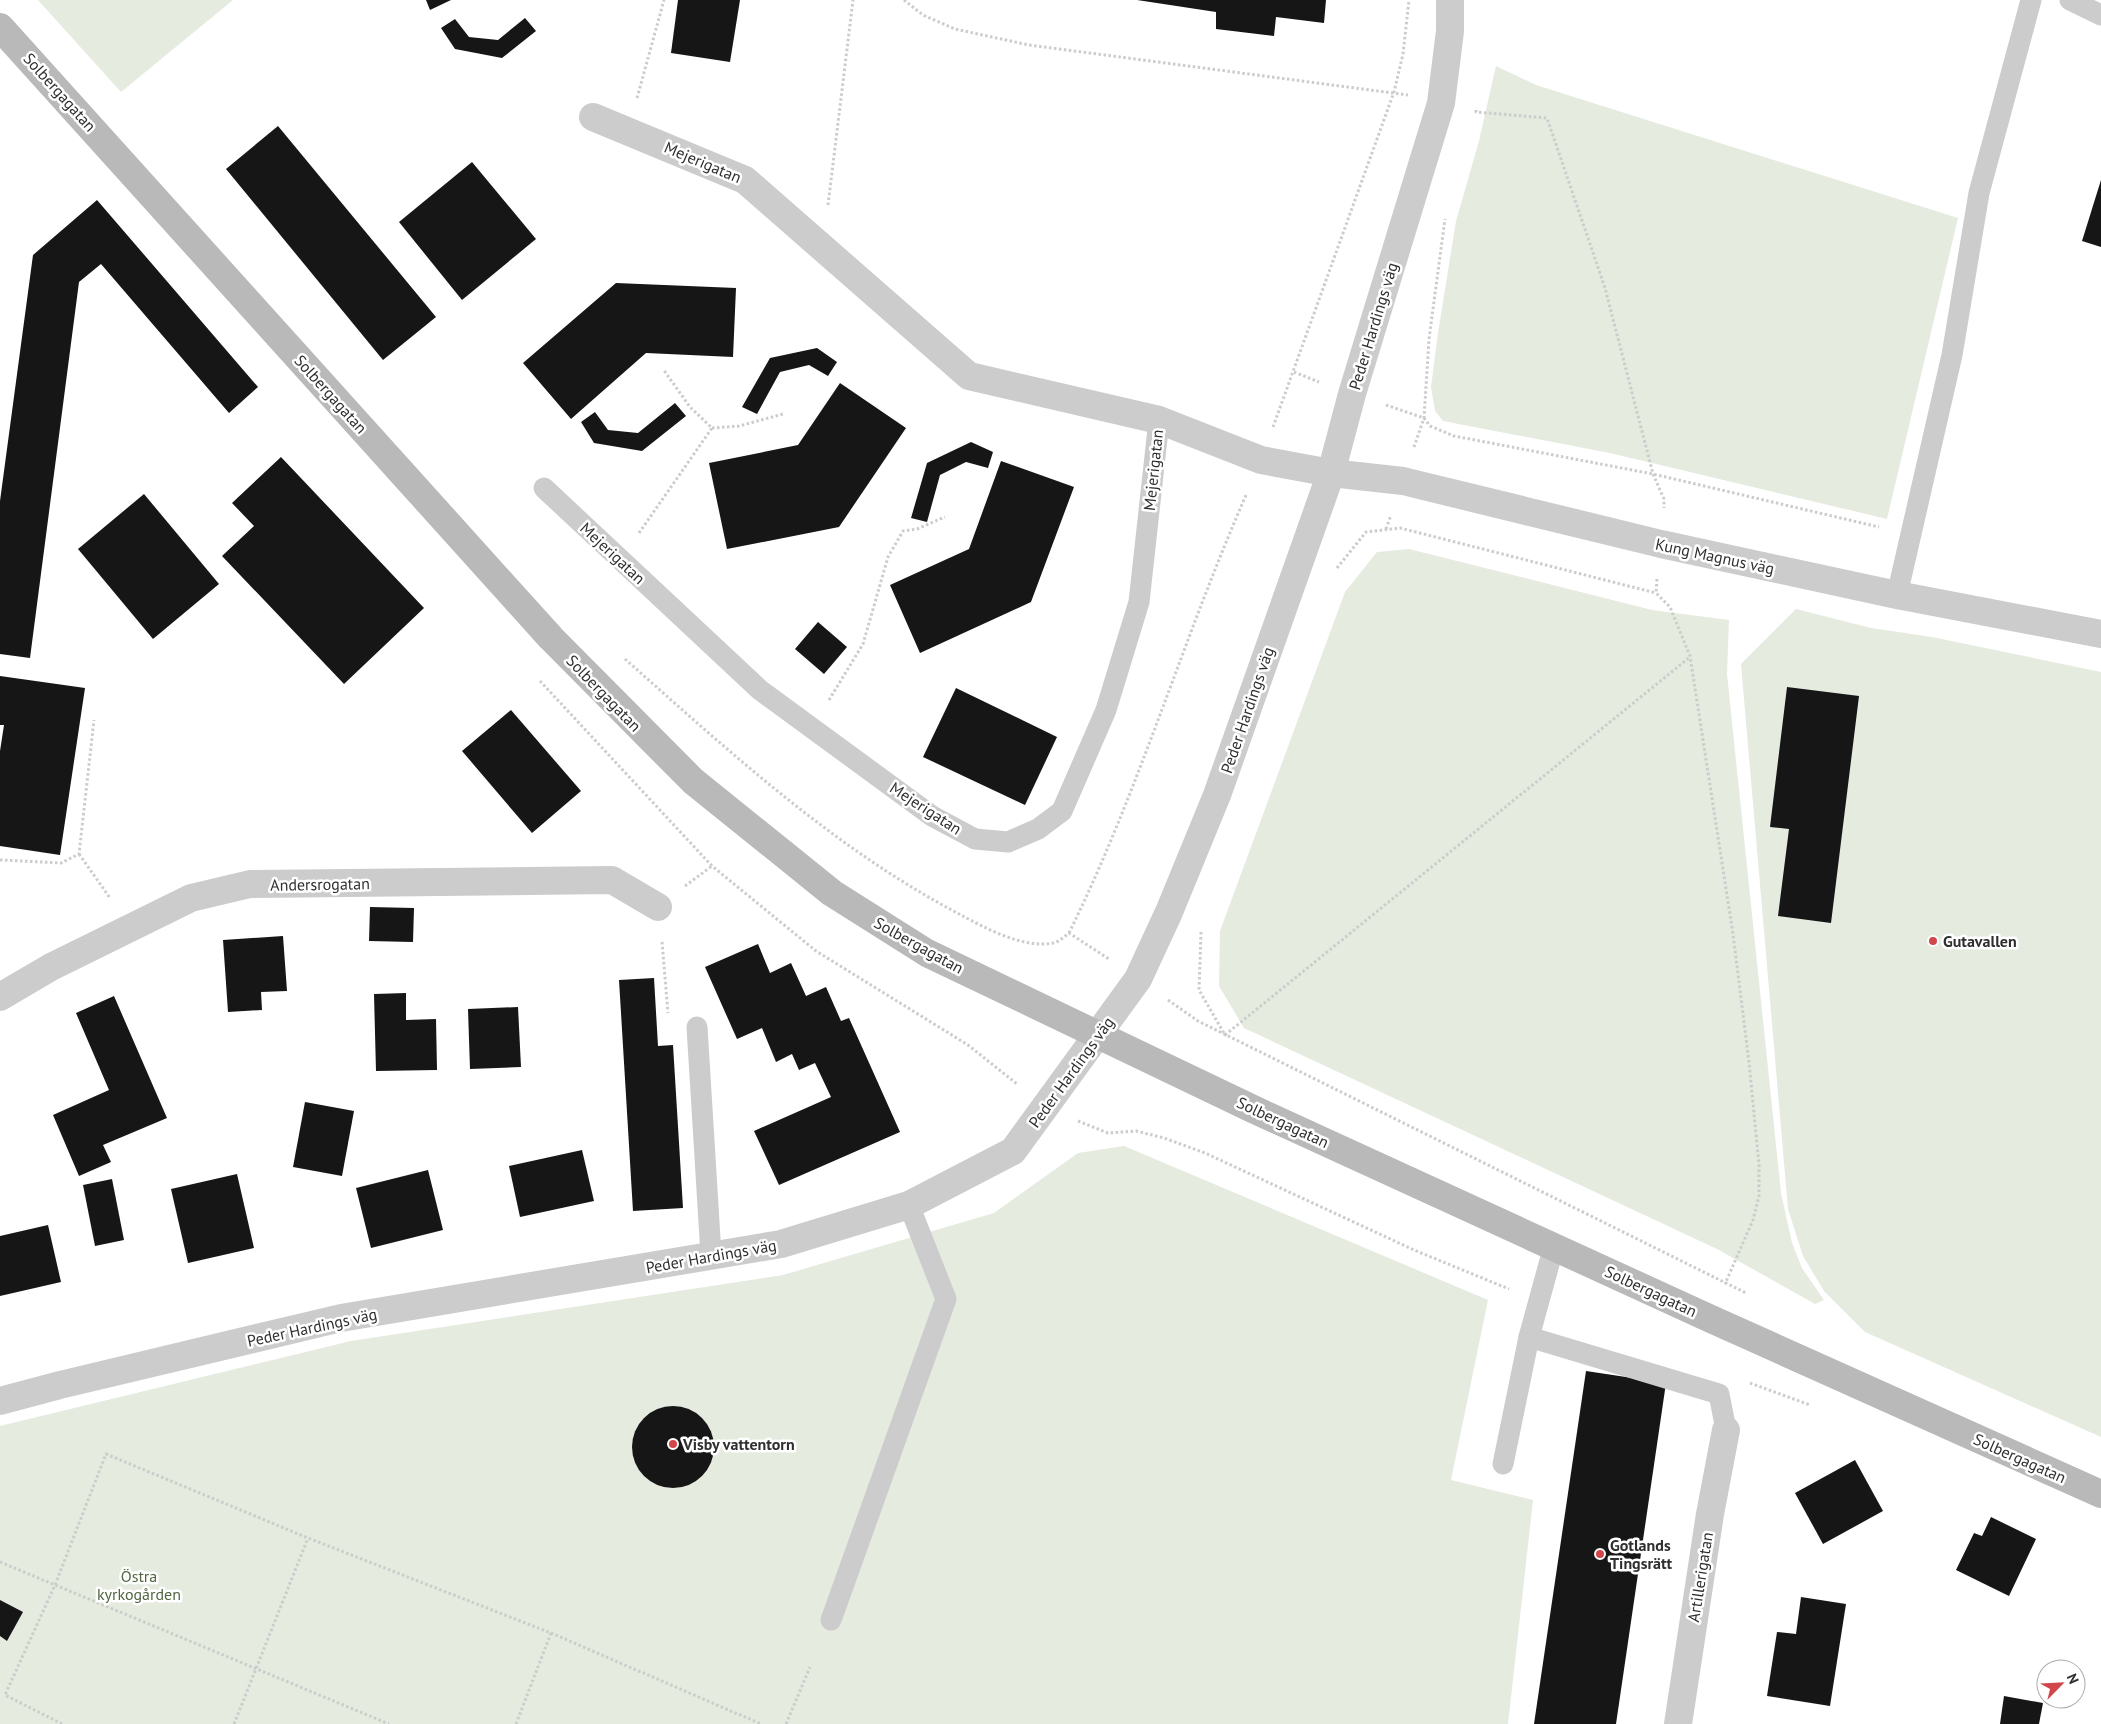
<svg xmlns="http://www.w3.org/2000/svg" width="2101" height="1724" viewBox="0 0 2101 1724" font-family="'PT Sans',sans-serif">
<style>
.green{fill:#e5ebdf}
.building{fill:#161616}
.lines{fill:none;stroke-linecap:round;stroke-linejoin:round}
.path{stroke:#ccc;stroke-width:3;stroke-dasharray:2.5 2.5;stroke-linecap:butt}
.lane{stroke:#ccc;stroke-width:21}
.street{stroke:#ccc;stroke-width:28}
.secondary{stroke:#b9b9b9;stroke-width:28}
.poi-dot{fill:#d1464b;stroke:#fff;stroke-width:2}
.labels{text-anchor:middle;dominant-baseline:central;stroke-width:5;stroke-linejoin:round;paint-order:stroke}
.street-label{font-size:16px;fill:#2f2f2f;stroke:#fff}
.poi-label{font-size:16px;font-weight:bold;fill:#2f2f2f;stroke:#fff;text-anchor:start}
.park-label{font-size:16px;fill:#516641;stroke:#fff}
</style>
<rect width="100%" height="100%" fill="#fff"/>
<g class="green">
<polygon points="38,0 233,0 121,92"/>
<polygon points="1496,66 1536,85 1958,218 1887,519 1610,453 1443,421 1435,411 1431,387 1438,333 1456,221 1479,141"/>
<polygon points="1409,549 1652,610 1729,620 1727,674 1781,1193 1792,1243 1802,1268 1824,1300 1815,1304 1717,1249 1244,1028 1219,986 1220,931 1345,592 1377,552"/>
<polygon points="1796,609 1871,628 1932,637 2101,672 2101,1437 1865,1332 1824,1291 1803,1256 1788,1209 1741,664"/>
<polygon points="1124,1146 1488,1300 1451,1480 1533,1500 1508,1724 0,1724 0,1426 351,1341 783,1275 994,1213 1078,1153"/>
</g>
<g class="building">
<polygon points="426,0 451,0 430,10"/>
<polygon points="678,0 740,0 730,62 671,53"/>
<polygon points="1137,0 1326,0 1324,23 1276,17 1274,36 1216,29 1216,12"/>
<polygon points="525,18 536,31 502,58 455,49 441,28 455,19 469,37 498,40"/>
<polygon points="278,126 436,317 383,360 226,169"/>
<polygon points="472,162 536,239 462,300 399,222"/>
<polygon points="2101,180 2101,247 2082,241"/>
<polygon points="97,200 258,387 229,413 101,264 79,282 30,658 0,654 0,501 33,255"/>
<polygon points="616,283 736,288 733,357 646,353 571,419 523,363"/>
<polygon points="817,348 837,362 828,376 809,365 780,372 757,414 742,407 770,358"/>
<polygon points="840,383 906,428 839,527 727,549 709,463 798,445"/>
<polygon points="675,403 686,416 642,451 594,443 581,422 595,412 608,430 638,433"/>
<polygon points="971,442 993,452 988,468 966,462 940,475 927,522 911,518 927,463"/>
<polygon points="281,457 424,608 344,684 222,556 254,526 232,503"/>
<polygon points="1001,461 1074,487 1031,602 920,653 890,585 969,549"/>
<polygon points="144,494 219,584 153,639 78,549"/>
<polygon points="818,622 847,647 824,674 795,649"/>
<polygon points="0,676 85,688 60,855 0,846 0,751 4,725 0,725"/>
<polygon points="1787,687 1859,696 1831,923 1778,916 1789,829 1770,827"/>
<polygon points="956,688 1057,737 1025,805 923,757"/>
<polygon points="511,710 581,791 532,833 462,751"/>
<polygon points="370,907 414,908 413,942 369,941"/>
<polygon points="283,936 287,991 261,992 262,1010 228,1012 223,940"/>
<polygon points="758,944 770,973 791,963 806,996 826,987 841,1021 849,1018 900,1132 779,1185 754,1131 831,1097 815,1063 799,1070 792,1054 776,1062 762,1028 737,1039 705,967"/>
<polygon points="654,978 658,1046 673,1045 683,1208 633,1211 619,980"/>
<polygon points="406,993 406,1020 436,1019 437,1070 376,1071 374,994"/>
<polygon points="114,996 167,1118 103,1145 111,1162 79,1176 53,1115 109,1090 76,1013"/>
<polygon points="518,1007 521,1067 470,1069 468,1009"/>
<polygon points="305,1102 354,1111 342,1176 293,1167"/>
<polygon points="582,1150 594,1201 520,1217 509,1166"/>
<polygon points="428,1170 443,1230 371,1248 356,1188"/>
<polygon points="237,1174 254,1248 188,1263 171,1189"/>
<polygon points="112,1179 124,1240 95,1246 83,1185"/>
<polygon points="48,1225 61,1282 0,1296 0,1236"/>
<polygon points="1586,1371 1666,1383 1616,1724 1534,1724"/>
<circle cx="673" cy="1447" r="41"/>
<polygon points="1855,1460 1883,1511 1823,1544 1795,1493"/>
<polygon points="1991,1517 2036,1539 2009,1596 1956,1570 1974,1533 1982,1536"/>
<polygon points="1801,1597 1846,1604 1830,1706 1767,1696 1777,1632 1796,1634"/>
<polygon points="0,1600 23,1612 7,1641 0,1636"/>
<polygon points="2004,1696 2043,1703 2039,1724 2000,1724"/>
</g>
<g class="lines">
<g class="path">
<polyline points="904,0 923,15 955,29 1029,45 1408,95"/>
<polyline points="637,98 664,0"/>
<polyline points="1476,110 1476,112 1547,118 1605,288 1653,474 1664,499 1664,508"/>
<polyline points="828,205 853,0"/>
<polyline points="1294,372 1319,382"/>
<polyline points="1386,405 1424,418 1430,426 1454,436 1653,474 1879,527"/>
<polyline points="1273,427 1394,92 1403,54 1409,0"/>
<polyline points="712,428 739,426 783,414"/>
<polyline points="1414,447 1424,418 1429,339 1445,219"/>
<polyline points="1386,529 1391,515"/>
<polyline points="639,533 712,428 690,407 663,369"/>
<polyline points="1337,568 1366,532 1400,528 1656,593"/>
<polyline points="1657,579 1656,593 1670,607 1690,656 1733,934 1749,1062 1759,1165 1759,1196 1753,1220 1725,1284"/>
<path d="M625 659C731 753 835 849 961 915 985 928 1024 949 1053 943 1059 942 1064 937 1069 933L1109 959"/>
<polyline points="540,681 712,866 816,951 968,1045 1017,1084"/>
<polyline points="829,700 863,644 888,557 903,531 917,529 945,517"/>
<polyline points="79,854 110,898"/>
<polyline points="0,860 61,863 79,854 94,720"/>
<polyline points="685,886 712,866"/>
<polyline points="1201,932 1199,990 1225,1035 1690,657"/>
<path d="M1069 933C1139 791 1183 638 1247 493"/>
<polyline points="662,942 668,1013"/>
<polyline points="1168,1000 1198,1021 1746,1293"/>
<polyline points="1078,1121 1108,1133 1136,1131 1164,1138 1205,1153 1414,1250 1509,1289"/>
<polyline points="1750,1383 1810,1405"/>
<polyline points="0,1562 389,1724"/>
<polyline points="62,1724 5,1695 55,1585 106,1454 308,1538 551,1633 761,1724"/>
<polyline points="234,1724 308,1538"/>
<polyline points="516,1724 551,1633"/>
<polyline points="786,1724 810,1667"/>
</g>
<g class="lane">
<polyline points="2070,0 2101,15"/>
<polyline points="544,488 760,690 932,816 975,839 1008,842 1038,829 1062,811 1106,710 1139,602 1159,420"/>
<polyline points="1897,595 1952,355 1979,193 2031,0"/>
<polyline points="697,1027 711,1255"/>
<polyline points="1529,1337 1554,1246"/>
<polyline points="1503,1464 1529,1337 1719,1394 1726,1430"/>
<polyline points="831,1620 946,1299 909,1205"/>
</g>
<g class="street">
<polyline points="593,117 745,180 969,376 1159,420 1261,460 1331,473 1403,481 1661,544 1897,595 2101,634"/>
<polyline points="0,997 51,967 191,898 250,884 612,880 658,907"/>
<polyline points="0,1401 60,1385 341,1318 781,1244 909,1205 1013,1151 1138,979 1169,912 1217,795 1331,473 1352,394 1441,103 1450,31 1450,0"/>
<polyline points="1678,1724 1710,1514 1726,1430"/>
</g>
<polyline class="secondary" points="0,27 551,638 693,781 832,893 927,953 1255,1110 1711,1319 2101,1494"/>
</g>
<g class="poi-dot">
<circle cx="1933" cy="941" r="5"/>
<circle cx="673" cy="1444" r="5"/>
<circle cx="1600" cy="1554" r="5"/>
</g>
<g class="labels">
<g class="street-label">
<text transform="translate(60 92) rotate(48)">Solbergagatan</text>
<text transform="translate(703 162) rotate(23)">Mejerigatan</text>
<text transform="translate(1373 326) rotate(-73)">Peder Hardings väg</text>
<text transform="translate(331 394) rotate(48)">Solbergagatan</text>
<text transform="translate(1153 470) rotate(-84)">Mejerigatan</text>
<text transform="translate(613 553) rotate(43)">Mejerigatan</text>
<text transform="translate(1715 556) rotate(12)">Kung Magnus väg</text>
<text transform="translate(604 693) rotate(46)">Solbergagatan</text>
<text transform="translate(1247 710) rotate(-71)">Peder Hardings väg</text>
<text transform="translate(926 808) rotate(33)">Mejerigatan</text>
<text transform="translate(320 884) rotate(-1)">Andersrogatan</text>
<text transform="translate(919 945) rotate(29)">Solbergagatan</text>
<text transform="translate(1071 1072) rotate(-54)">Peder Hardings väg</text>
<text transform="translate(1283 1122) rotate(25)">Solbergagatan</text>
<text transform="translate(711 1256) rotate(-10)">Peder Hardings väg</text>
<text transform="translate(1651 1291) rotate(25)">Solbergagatan</text>
<text transform="translate(312 1327) rotate(-12)">Peder Hardings väg</text>
<text transform="translate(2020 1458) rotate(24)">Solbergagatan</text>
<text transform="translate(1700 1577) rotate(-81)">Artillerigatan</text>
</g>
<g class="poi-label">
<text x="1943" y="941">Gutavallen</text>
<text x="683" y="1444">Visby vattentorn</text>
<text x="1610" y="1545">Gotlands<tspan x="1610" dy="18">Tingsrätt</tspan></text>
</g>
<g class="park-label">
<text x="139" y="1576">Östra<tspan x="139" dy="18">kyrkogården</tspan></text>
</g>
</g>
<g transform="translate(2061 1684) rotate(66)"><circle r="24" fill="#ffffff" stroke="#acacac"/>
<path d="M0-4L9 19L0 12L-9 19Z" fill="#d1464b"/>
<text y="-8" font-size="14" font-weight="bold" text-anchor="middle" fill="#2f2f2f">N</text>
</g>
</svg>
